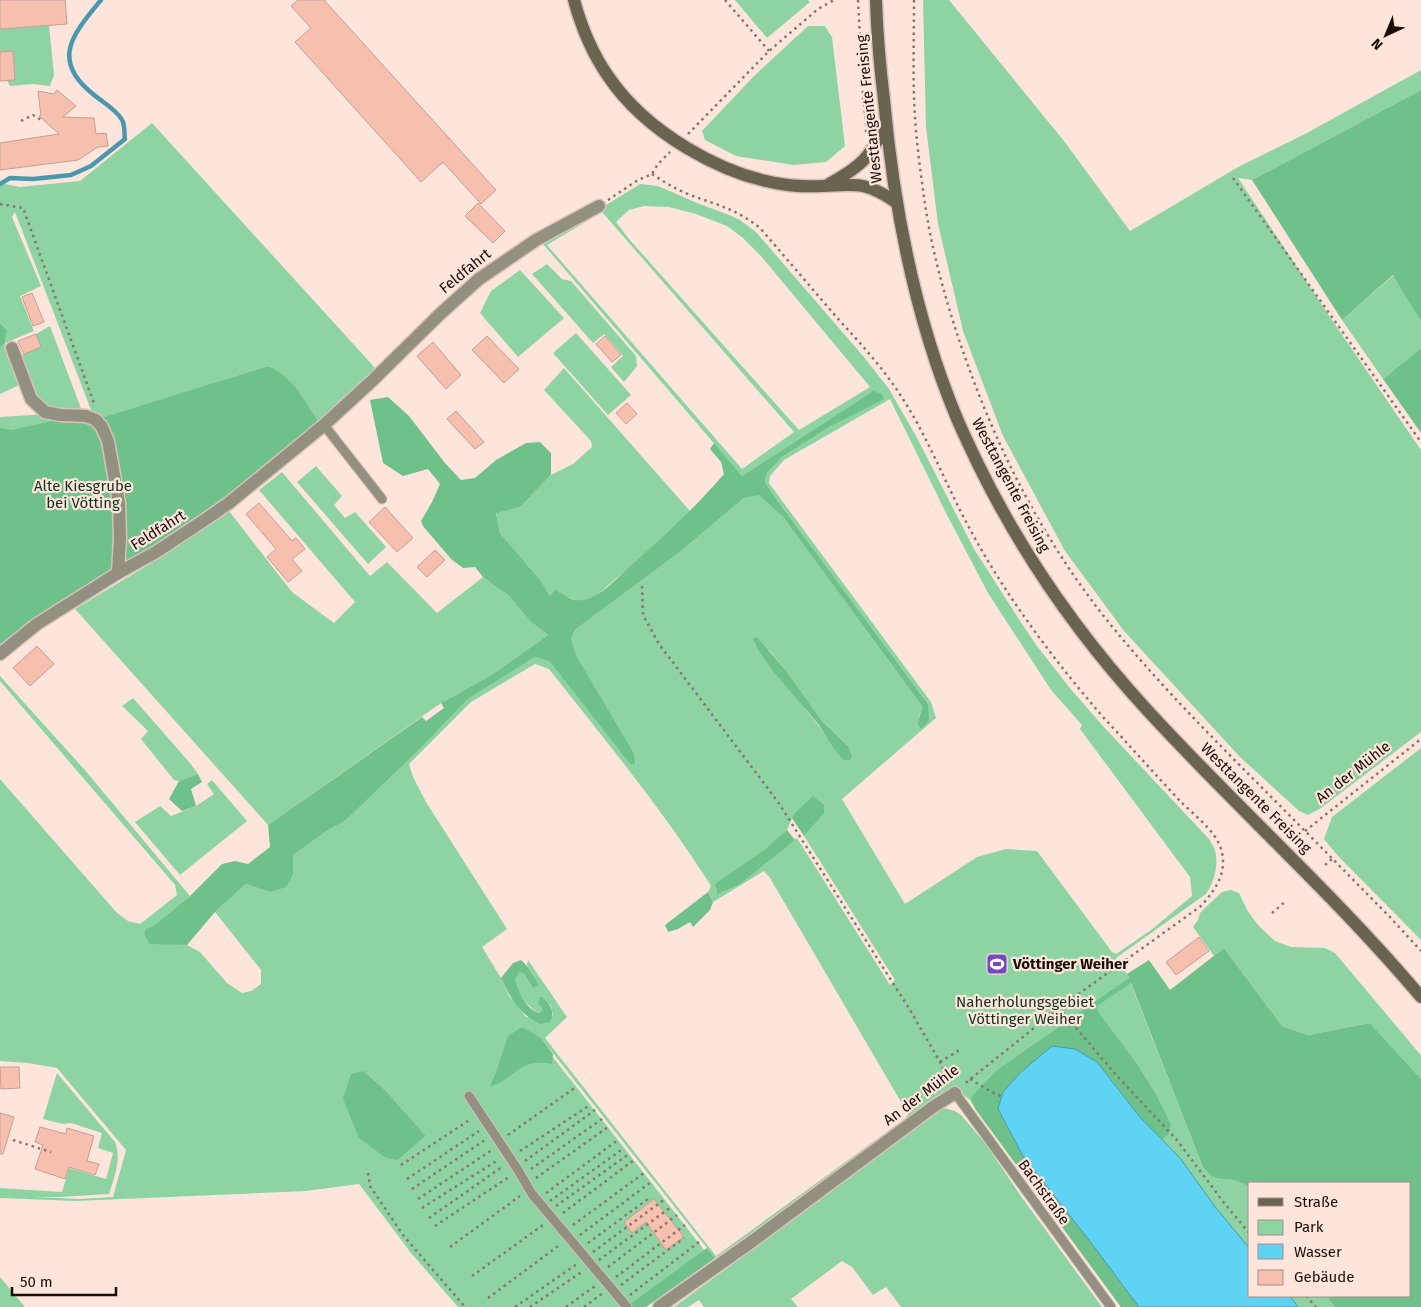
<svg xmlns="http://www.w3.org/2000/svg" width="1421" height="1307" viewBox="0 0 1421 1307" font-family="'Fira Sans',sans-serif">
<style>
.green{fill:#8ed4a3;fill-rule:evenodd}
.forest{fill:#6fc18a}
.water{fill:#5fd3f4;stroke:#4a98ad}
.lines{fill:none;stroke-linecap:round;stroke-linejoin:round}
.stream{stroke:#4a98ad;stroke-width:4.5}
.building{fill:#f7c0ae;stroke:#c59f93}
.lane-casing{stroke:#d9c2ba;stroke-width:11}
.street-casing{stroke:#d9c2ba;stroke-width:15}
.secondary-casing{stroke:#d9c2ba;stroke-width:15}
.path{stroke:#87756e;stroke-width:2.5;stroke-dasharray:2.5 4;stroke-linecap:butt}
.lane{stroke:#939081;stroke-width:9}
.street{stroke:#939081;stroke-width:12}
.secondary{stroke:#69644f;stroke-width:12}
.labels{text-anchor:middle;dominant-baseline:central;stroke-width:4.5;stroke-linejoin:round;paint-order:stroke}
.street-label{font-size:15px;fill:#1a0d08;stroke:#fde5dc}
.park-label{font-size:15px;fill:#0f321c;stroke:#fde5dc}
.poi-label{font-size:15px;font-weight:bold;fill:#1a0d08;stroke:#fde5dc;text-anchor:start}
</style>
<rect width="100%" height="100%" fill="#fde5dc"/>
<g class="green">
<polygon points="735,0 808,0 810,2 767,38"/>
<polygon points="923,0 949,0 1064,141 1130,231 1240,166 1305,134 1421,70 1421,90 1252,180 1238,178 1334,323 1421,450 1421,732 1321,808 1308,815 1299,811 1240,757 1124,631 1065,551 1003,436 963,331 938,224 926,127"/>
<polygon points="49,25 54,75 50,86 33,84 10,86 7,80 15,79 13,52 0,52 0,29"/>
<polygon points="808,26 825,26 832,37 845,146 826,162 793,165 736,156 705,140 702,131 755,75"/>
<path d="M152 123 377 370 320 424 0 648V417L47 414 36 401 19 357 24 354 41 347 36 334 50 326 82 411 91 410 15 212 12 217 41 286 20 296 34 331 5 343 22 384 0 394V348L5 343 7 330 0 323V183L20 187 80 181ZM268 366 272 368 210 385 211 384Z"/>
<path d="M640 184 658 186 697 203 729 215 740 220 756 232 863 356 889 389 916 436 974 549 1020 621 1037 646 1069 687 1102 725 1209 839C1211 843 1214 847 1215 850 1219 865 1214 882 1206 894L1116 958 1127 974 1202 1165 1225 1179 1234 1180 1250 1187V1296H1326L1335 1307H1121L976 1110 971 1101 960 1092 807 1195 715 1258 541 1038 497 1069 491 1085 541 1052 552 1056 712 1260 646 1307H458L411 1253 359 1184 306 1191 76 1201 0 1198V1188L62 1192 69 1168 106 1179 113 1153 98 1148 102 1133 71 1123 63 1124 43 1119 57 1073 115 1142C122 1160 114 1177 109 1194L60 1197H36L80 1199 113 1197 126 1150 57 1068 28 1063 0 1061V779L117 913 128 921 140 924 177 895 175 885 0 681V676L84 769 190 896 144 935 150 943 187 945 200 952 227 983 242 993 251 991 261 984V970L215 912 246 884 270 892 293 874V855L330 829 345 821 419 750 468 699 535 657 550 662 629 763 635 764 577 657 571 638 576 629 676 555 744 498 759 494 783 517 922 706 919 718 928 704 777 500 765 482 767 473 782 457 831 426 873 391 742 476 543 244ZM644 206 669 207 696 214 727 226 743 238 761 256 870 387 799 430 629 239 616 222 629 210ZM602 212 794 432 742 469 547 245ZM890 399 947 515 988 593 1051 690 1082 725 1080 729 1190 877 1192 896 1151 930 1116 954 1112 952 1037 851 1006 849 977 857 905 904 842 799 936 718 931 702 769 483 770 476 784 460ZM754 643 769 650 788 673 822 721 848 746 839 755 819 726 764 659ZM535 664 549 669C605 740 663 810 711 886L708 892 713 902 764 871 770 878 908 1114 906 1118 716 1256 545 1038 567 1017 528 960 527 965 535 977 531 985 524 974 519 972C517 974 515 977 515 980 514 991 530 1010 540 1013L543 1010V997L551 1006 553 1015 526 1017 509 996 501 978 482 947 507 929 426 802 413 777 409 764 471 702ZM794 814H824L804 836 895 980 890 985 797 838 739 885 718 894 787 830ZM364 1071 387 1092 426 1136 398 1160Z"/>
<polygon points="547,264 562,279 571,281 636,356 637,366 624,382 611,367 623,356 604,334 593,343 532,274"/>
<polygon points="520,270 564,318 518,357 480,313 491,291"/>
<polygon points="1394,275 1421,322 1421,348 1383,379 1342,320"/>
<polygon points="576,333 631,395 608,415 553,353"/>
<polygon points="564,368 690,511 664,537 596,596 580,601 564,596 555,589 550,596 541,581 500,533 496,512 520,507 551,475 573,464 592,447 591,441 544,390"/>
<polygon points="316,466 342,496 334,505 345,518 355,512 386,547 368,564 297,482"/>
<polygon points="282,472 370,576 387,562 437,613 483,577 509,596 531,622 548,635 493,674 441,703 268,825 75,609 143,568 229,511 292,592 334,623 355,602 259,490"/>
<polygon points="133,698 190,763 198,774 179,781 174,780 141,739 148,731 122,706"/>
<polygon points="1421,748 1421,940 1338,856 1324,839 1332,817"/>
<polygon points="212,780 247,821 180,875 135,822 160,806 171,816 196,806 214,794 207,784"/>
<polygon points="1231,890 1239,893 1247,910 1258,925 1275,941 1291,947 1325,948 1335,953 1419,1053 1421,1055 1421,1079 1370,1023 1308,1035 1282,1026 1224,948 1214,956 1193,927 1198,920 1200,913 1207,906 1222,892"/>
<polygon points="944,1108 955,1111 961,1115 985,1143 1023,1199 1102,1307 901,1307 886,1287 873,1295 852,1267 842,1261 791,1299 798,1307 704,1307 699,1300 688,1307 674,1307 820,1200 926,1117 938,1110"/>
<polygon points="0,1277 25,1307 0,1307"/>
</g>
<g class="forest">
<polygon points="1421,90 1421,322 1393,275 1342,320 1252,180"/>
<polygon points="0,323 7,330 5,343 0,348"/>
<polygon points="1421,348 1421,433 1383,379"/>
<path d="M268 366C294 377 305 402 320 424L181 533 0 647V428L12 430 92 412 105 417Z"/>
<path d="M873 391 882 394 884 399 831 426 782 457 767 473 765 482 777 500 928 704 929 721 921 729 918 724 922 706 783 517 759 495 744 498 676 555 576 629 571 638 577 657 634 754 635 765 629 763 550 662 535 657 468 699 419 750 345 821 330 829 293 855V874L286 887 270 892 246 884 215 912 187 945 150 944 144 935 146 929 154 926 190 896 222 864 235 861 248 864 270 847 268 825 422 717 426 721 444 708 441 703 493 674 548 635 531 622 509 596 483 577 475 567 463 568 451 559 423 526 421 521 432 502 440 484 428 469 403 476 383 463 370 400 388 397 409 416 445 463 461 480 475 478 496 460 526 443 540 442 551 453V475L520 507 496 513 500 533 541 581 550 596 555 589C562 594 573 602 582 600 601 597 615 580 628 568 662 538 695 508 724 474L721 462 710 449 714 443 742 476Z"/>
<path d="M757 637 788 673 822 721 848 746 852 756 850 760H844C833 750 827 737 819 725 806 708 755 655 753 638Z"/>
<polygon points="198,774 202,782 191,789 196,806 182,811 169,799 179,781"/>
<polygon points="813,796 824,805 824,814 804,836 792,818 794,814"/>
<polygon points="787,830 795,840 739,885 718,894 715,884 763,851"/>
<polygon points="708,892 713,902 710,910 693,927 690,922 678,929 668,932 665,925"/>
<polygon points="1224,948 1282,1026 1308,1035 1370,1023 1421,1079 1421,1307 1335,1307 1326,1296 1410,1296 1410,1183 1250,1183 1250,1187 1234,1180 1216,1178 1210,1175 1202,1165 1131,983 1097,1006 1097,1010 1137,1064 1155,1093 1171,1124 1168,1135 1162,1139 1139,1116 1111,1079 1075,1050 1053,1046 1020,1073 1003,1092 998,1109 1092,1244 1139,1307 1121,1307 976,1110 971,1101 972,1096 996,1071 1129,978 1127,974 1149,960 1170,990"/>
<path d="M521 960C529 967 534 975 538 985L534 988 531 985 524 974 519 972 515 980C519 993 526 1009 539 1013L543 1010 538 1002 540 997H543C551 1006 555 1010 550 1022L540 1024C518 1013 511 999 501 978L513 963Z"/>
<path d="M522 1027 541 1038 553 1054 552 1064C541 1062 531 1062 521 1068 510 1074 503 1084 490 1086L497 1069 508 1036Z"/>
<polygon points="364,1071 387,1092 426,1136 398,1160 386,1158 359,1138 343,1099 351,1074"/>
<polygon points="707,1248 715,1258 646,1307 631,1307 629,1305"/>
</g>
<polygon class="water" points="1052,1046 1075,1049 1097,1062 1139,1116 1180,1158 1216,1208 1250,1249 1250,1296 1290,1296 1298,1307 1139,1307 1092,1244 1023,1156 998,1109 1003,1092 1020,1073"/>
<g class="lines">
<path class="stream" d="M0 184 10 178 33 179 71 175 91 166 125 139C124 133 125 124 122 120 116 109 102 102 93 94 50 60 73 34 101 0"/>
</g>
<g class="building">
<polygon points="0,0 65,0 67,24 0,29"/>
<polygon points="298,0 324,0 496,190 481,204 443,162 421,182 295,42 311,28 291,6"/>
<polygon points="13,51 15,80 0,81 0,52"/>
<polygon points="57,90 76,106 63,117 94,118 96,134 106,133 108,146 98,147 78,160 0,170 0,143 59,134 39,116 41,116 38,91 54,94"/>
<polygon points="478,203 505,231 493,243 465,216"/>
<polygon points="32,293 44,322 33,326 22,297"/>
<polygon points="36,334 41,347 24,354 18,341"/>
<polygon points="487,336 519,369 504,383 472,350"/>
<polygon points="605,336 621,355 612,362 596,344"/>
<polygon points="433,342 461,375 446,389 417,356"/>
<polygon points="627,403 637,414 626,424 616,413"/>
<polygon points="456,411 484,442 475,449 447,419"/>
<polygon points="259,503 292,541 296,538 305,549 292,559 302,571 288,582 267,557 276,549 246,514"/>
<polygon points="385,507 413,538 397,552 369,522"/>
<polygon points="435,550 445,560 427,577 417,567"/>
<polygon points="37,646 54,664 30,686 13,668"/>
<polygon points="1199,937 1209,951 1176,975 1166,962"/>
<polygon points="0,1067 19,1067 20,1088 1,1089"/>
<polygon points="0,1113 14,1117 3,1154 0,1154"/>
<polygon points="40,1127 66,1134 67,1128 94,1136 87,1161 99,1164 95,1175 69,1167 65,1179 35,1169 43,1145 35,1142"/>
<polygon points="654,1199 684,1237 666,1250 646,1222 632,1233 624,1222"/>
</g>
<g class="lines">
<g class="lane-casing">
<g id="lane">
<polyline points="324,425 382,499"/>
<polyline points="955,1093 1111,1307"/>
<polyline points="469,1096 518,1170 532,1194 627,1307"/>
</g>
</g>
<g class="street-casing">
<g id="street">
<polyline points="12,348 31,399 45,412 60,415 86,416 96,420 102,427 108,441 119,503 120,538 118,573"/>
<polyline points="0,654 37,624 118,573 156,552 206,519 229,503 324,425 373,380 440,314 479,279 536,240 599,206"/>
<polyline points="659,1307 754,1240 933,1107 955,1093"/>
</g>
</g>
<g class="secondary-casing">
<g id="secondary">
<path d="M574 0C581 26 592 53 608 76 645 131 722 177 788 185 808 188 828 185 848 185 853 185 859 185 863 186 876 189 886 195 897 203"/>
<path d="M876 0C877 34 880 67 884 100 894 210 915 319 958 421 964 435 971 449 978 464 1022 554 1080 637 1148 711 1237 808 1336 896 1421 997"/>
<path d="M829 184C862 166 869 158 886 125"/>
</g>
</g>
<g class="path">
<polyline points="725,0 769,51"/>
<polyline points="858,0 863,94 866,123 866,134"/>
<path d="M914 0C914 32 913 65 914 97 915 132 920 169 925 204 933 257 948 309 966 360 999 453 1044 541 1106 619 1167 695 1237 762 1305 831 1333 859 1360 887 1388 915L1421 951"/>
<polyline points="21,121 33,115 41,120 42,119"/>
<polyline points="688,134 769,51 818,9 834,0"/>
<path d="M652 174C664 182 676 189 690 195 718 205 736 209 760 228 787 259 813 290 840 321 861 344 882 367 899 393 928 436 946 486 971 531 1007 598 1054 660 1103 717 1129 745 1154 773 1180 801 1193 814 1216 831 1221 849 1228 872 1216 889 1201 906L1059 1008 963 1085"/>
<polyline points="1233,178 1421,442"/>
<polyline points="608,200 638,180 652,174 658,164 670,152"/>
<polyline points="0,204 23,208 95,406"/>
<polyline points="642,586 643,615 659,644 778,802 910,1010 940,1062 950,1083"/>
<polyline points="1305,831 1421,739"/>
<polyline points="1325,865 1332,859"/>
<polyline points="1272,913 1286,901"/>
<polyline points="1059,1008 1117,1076 1176,1139 1225,1204 1250,1234"/>
<polyline points="940,1062 961,1049"/>
<polyline points="970,1079 995,1094 1001,1096"/>
<polyline points="508,1135 576,1087"/>
<polyline points="13,1140 51,1152"/>
<polyline points="520,1151 590,1105"/>
<polyline points="525,1161 595,1110"/>
<polyline points="401,1165 471,1119"/>
<polyline points="531,1169 602,1119"/>
<polyline points="368,1173 370,1186 403,1235 465,1307"/>
<polyline points="536,1178 608,1127"/>
<polyline points="407,1179 479,1131"/>
<polyline points="412,1189 485,1140"/>
<polyline points="546,1193 618,1140"/>
<polyline points="418,1199 492,1150"/>
<polyline points="550,1201 624,1148"/>
<polyline points="556,1206 629,1154"/>
<polyline points="422,1208 498,1160"/>
<polyline points="563,1213 634,1160"/>
<polyline points="429,1218 502,1167"/>
<polyline points="573,1225 644,1173"/>
<polyline points="435,1226 509,1177"/>
<polyline points="580,1235 651,1182"/>
<polyline points="588,1243 648,1199"/>
<polyline points="450,1247 520,1196"/>
<polyline points="593,1252 665,1199"/>
<polyline points="599,1260 671,1207"/>
<polyline points="608,1267 677,1215"/>
<polyline points="472,1276 543,1225"/>
<polyline points="616,1277 685,1225"/>
<polyline points="621,1285 684,1238"/>
<polyline points="630,1295 699,1242"/>
<polyline points="1306,1296 1316,1307"/>
<polyline points="488,1298 561,1244"/>
<polyline points="515,1307 577,1264"/>
<polyline points="530,1307 583,1271"/>
<polyline points="566,1307 595,1286"/>
<polyline points="584,1307 603,1293"/>
</g>
<use href="#lane" class="lane"/>
<use href="#street" class="street"/>
<use href="#secondary" class="secondary"/>
</g>
<defs>
<g id="stadium-square" transform="scale(1.125)"><rect x="-9" y="-9" width="18" height="18" rx="4" fill="#7648c0" stroke="#fde5dc"/><path d="M0-5a6.5 5 0 1 0 0 10a6.5 5 0 1 0 0-10ZM-3.5-1.8h7v3.6h-7Z" fill="#fff"/></g>
</defs>
<g fill-rule="evenodd">
<use href="#stadium-square" x="997" y="964"/>
</g>
<g class="labels">
<g class="street-label">
<text transform="translate(869 109) rotate(-96)">Westtangente Freising</text>
<text transform="translate(465 271) rotate(-39)">Feldfahrt</text>
<text transform="translate(1011 485) rotate(62)">Westtangente Freising</text>
<text transform="translate(158 530) rotate(-32)">Feldfahrt</text>
<text transform="translate(1353 772) rotate(-38)">An der Mühle</text>
<text transform="translate(1256 798) rotate(45)">Westtangente Freising</text>
<text transform="translate(921 1095) rotate(-37)">An der Mühle</text>
<text transform="translate(1044 1192) rotate(54)">Bachstraße</text>
</g>
<g class="park-label">
<text x="83" y="486">Alte Kiesgrube<tspan x="83" dy="17">bei Vötting</tspan></text>
<text x="1025" y="1002">Naherholungsgebiet<tspan x="1025" dy="17">Vöttinger Weiher</tspan></text>
</g>
<g class="poi-label">
<text x="1013" y="964">Vöttinger Weiher</text>
</g>
</g>
<rect x="1248" y="1182" width="162" height="115" fill="#fde5dc" stroke="#a28f87"/>
<rect x="1258" y="1198" width="25" height="8" fill="#69644f" stroke="#a28f87"/>
<text x="1294" y="1207" font-size="15" fill="#1a0d08">Straße</text>
<rect x="1258" y="1220" width="25" height="15" fill="#8ed4a3" stroke="#a28f87"/>
<text x="1294" y="1232" font-size="15" fill="#1a0d08">Park</text>
<rect x="1258" y="1244" width="25" height="15" fill="#5fd3f4" stroke="#a28f87"/>
<text x="1294" y="1257" font-size="15" fill="#1a0d08">Wasser</text>
<rect x="1258" y="1270" width="25" height="15" fill="#f7c0ae" stroke="#a28f87"/>
<text x="1294" y="1282" font-size="15" fill="#1a0d08">Gebäude</text>
<g transform="translate(1386 35) rotate(224)" stroke="#fde5dc" stroke-width="4" paint-order="stroke">
<path d="M0-4L9 19L0 12L-9 19Z" fill="#1a0d08"/>
<text y="-8" font-size="14" font-weight="bold" text-anchor="middle" fill="#1a0d08">N</text>
</g>
<path d="M12 1287v8h104v-8" fill="none" stroke="#1a0d08" stroke-width="2.5"/>
<text x="20" y="1287" font-size="15" fill="#1a0d08" stroke="#fde5dc" stroke-width="4" paint-order="stroke">50 m</text>
</svg>
